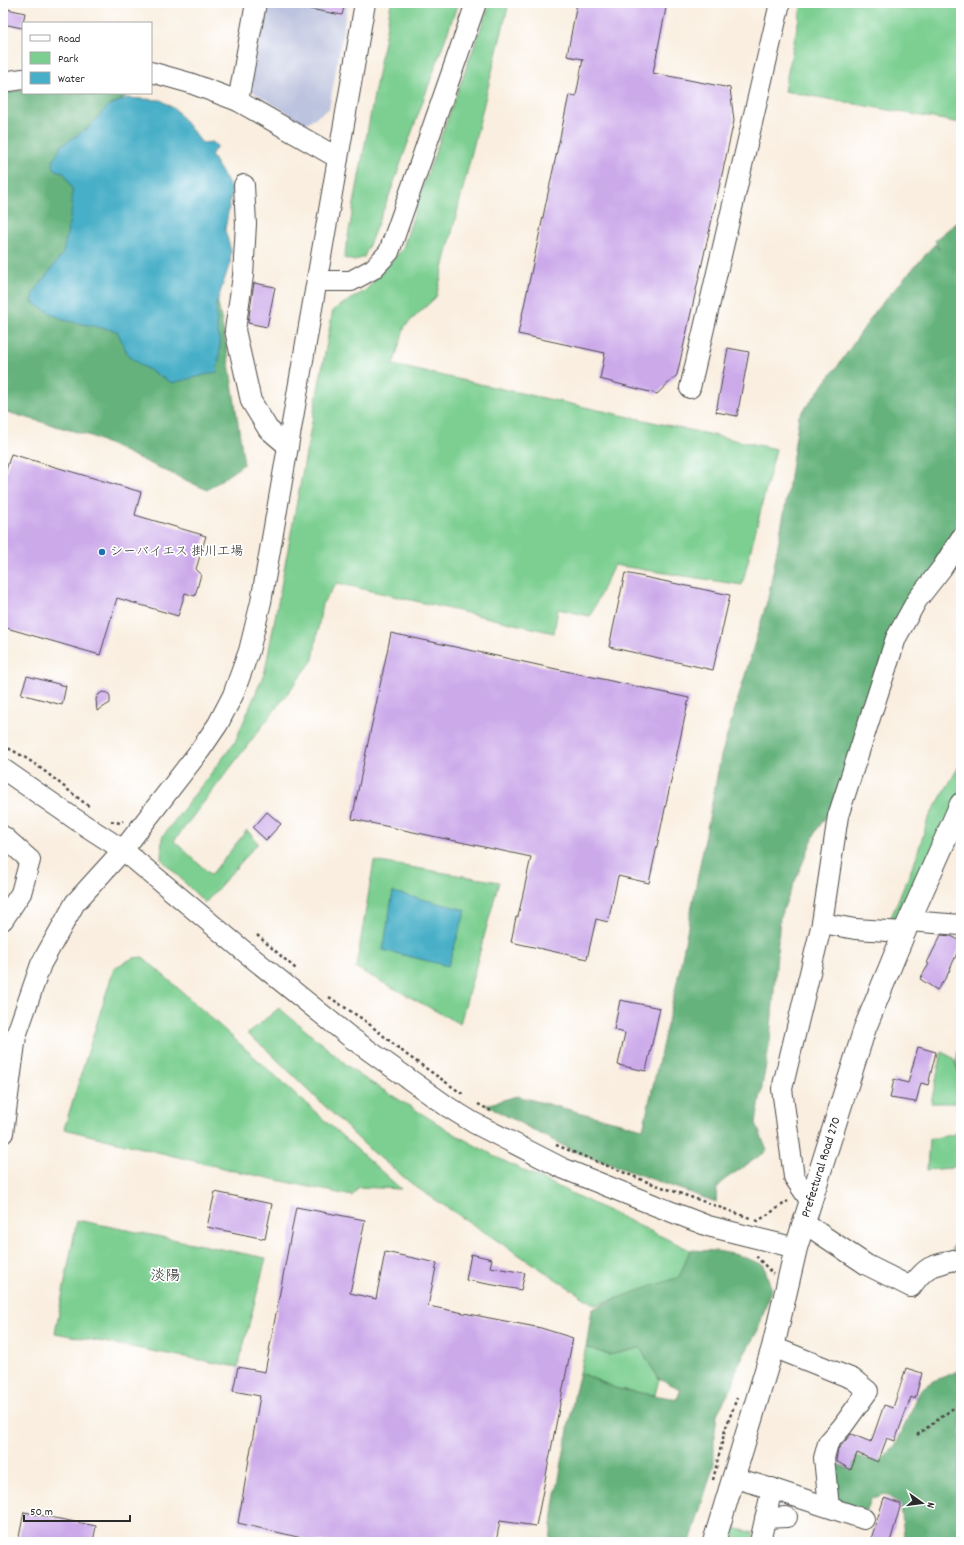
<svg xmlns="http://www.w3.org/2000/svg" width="964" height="1545" viewBox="0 0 964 1545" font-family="Dekko,'Klee One',sans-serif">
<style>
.industrial{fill:#bcc3de}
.green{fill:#7ccf91;stroke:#547d5e}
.forest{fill:#65b27b;stroke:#486e53}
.water{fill:#47afc7;stroke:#396d79}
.building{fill:#ccaaea}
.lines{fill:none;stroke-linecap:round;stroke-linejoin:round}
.minor-casing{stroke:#4a4846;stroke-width:22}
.major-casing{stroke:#4a4846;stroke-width:24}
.path{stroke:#4a4846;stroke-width:2.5;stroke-dasharray:3 3;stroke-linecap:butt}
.minor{stroke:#fff;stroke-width:20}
.major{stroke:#fff;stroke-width:22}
.poi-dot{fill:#1f6fb2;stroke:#fff;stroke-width:1.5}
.labels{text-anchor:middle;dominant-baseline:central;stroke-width:3.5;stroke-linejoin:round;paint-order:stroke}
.poi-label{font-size:13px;fill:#2b2b2b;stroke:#fff;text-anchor:start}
.street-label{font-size:13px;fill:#2b2b2b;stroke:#fff}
.quarter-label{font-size:15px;fill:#2b2b2b;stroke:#fff}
</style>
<rect width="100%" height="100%" fill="#fff"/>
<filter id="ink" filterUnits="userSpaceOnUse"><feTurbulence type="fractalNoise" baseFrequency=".025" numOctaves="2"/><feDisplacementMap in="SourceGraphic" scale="8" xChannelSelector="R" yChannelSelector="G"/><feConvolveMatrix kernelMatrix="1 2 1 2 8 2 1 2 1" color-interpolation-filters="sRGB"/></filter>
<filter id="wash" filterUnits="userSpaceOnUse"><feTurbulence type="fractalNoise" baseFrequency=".012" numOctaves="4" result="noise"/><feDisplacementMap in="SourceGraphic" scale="16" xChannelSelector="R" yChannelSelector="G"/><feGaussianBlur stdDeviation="0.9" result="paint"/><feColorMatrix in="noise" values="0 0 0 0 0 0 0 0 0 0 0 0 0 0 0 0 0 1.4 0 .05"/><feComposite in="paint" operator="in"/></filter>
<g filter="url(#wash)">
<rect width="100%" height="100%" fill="#f9eedf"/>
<polygon class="industrial" points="264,3 348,3 329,109 305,124 249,89"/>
<g class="green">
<polygon points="391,3 458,3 389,196 364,257 354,261 344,258"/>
<polygon points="490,3 509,3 436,297 405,326 393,365 776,449 742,585 614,565 590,616 558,609 554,633 337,583 322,604 313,660 174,841 211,875 247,830 258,843 205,903 161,859 162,837 235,742 265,671 333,310 366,290 403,248 424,183"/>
<polygon points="802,3 961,3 961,123 784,91"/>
<polygon points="961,763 961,794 898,932 885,931 915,861 928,819"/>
<polygon points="374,861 499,882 460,1024 356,968"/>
<polygon points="143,957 179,989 401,1189 358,1187 352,1196 231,1170 64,1129 114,968 133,958"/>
<polygon points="279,1008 359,1075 458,1136 502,1160 690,1250 680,1279 595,1305 416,1187 368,1148 265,1048 247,1034"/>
<polygon points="961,1037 961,1079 959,1090 961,1084 961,1156 956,1166 951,1168 927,1170 929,1139 956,1134 959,1120 957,1103 931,1103 942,1052 953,1058 960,1076 956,1062"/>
<polygon points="961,1169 961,1258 950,1256 957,1235 959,1172"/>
<polygon points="77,1220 266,1258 238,1367 55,1333"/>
<polygon points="586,1347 609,1355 640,1348 659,1379 655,1395 618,1389 580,1373"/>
<polygon points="731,1527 753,1533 753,1542 726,1542"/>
</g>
<g class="forest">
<polygon points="23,90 23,93 130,93 102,114 210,262 227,349 244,464 207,490 91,436 3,411 3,92"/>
<polygon points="961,219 961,412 960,417 961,415 961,475 960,465 961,515 940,562 911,610 840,797 816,831 780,917 770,1040 756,1123 767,1151 724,1180 717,1188 716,1202 573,1151 486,1105 517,1096 643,1129 679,973 721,756 768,598 787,497 799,416 840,363 877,309 935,244 939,250 935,240"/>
<polygon points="690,1250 717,1251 738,1255 764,1265 771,1289 758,1330 737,1367 733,1385 717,1414 714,1440 714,1464 690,1542 550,1542 554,1506 575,1391 580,1373 618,1389 677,1399 681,1389 659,1379 640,1348 609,1355 586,1347 592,1309 620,1297 679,1277"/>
<polygon points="961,1370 961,1542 901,1542 904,1537 901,1504 884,1494 871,1499 867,1510 832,1505 821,1457 851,1470 857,1456 878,1462 895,1447 921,1389 933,1381"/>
</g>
<g class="water">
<polygon points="127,98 161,100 176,110 202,143 213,142 217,146 211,155 232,189 225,230 231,251 230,263 216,305 217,328 220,344 219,359 217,372 172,383 142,366 128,355 117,331 63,320 33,303 33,294 63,253 72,208 72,189 65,174 54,169 53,161 62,145 88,128 108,106"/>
<polygon points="393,892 466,910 448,966 383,950"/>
</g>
<g id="blocks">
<g class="building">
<polygon points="310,3 345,3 342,15 309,9"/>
<polygon points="577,3 667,3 653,73 730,88 734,121 677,375 657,394 600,379 605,353 518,334 569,95 576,96 583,59 567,56"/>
<polygon points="3,8 25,13 22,28 3,24"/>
<polygon points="254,283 275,287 267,327 248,323"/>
<polygon points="728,348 749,352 737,416 716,412"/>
<polygon points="11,454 141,492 135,515 206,536 196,569 201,574 195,596 185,593 178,616 117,598 100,655 3,627 3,480"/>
<polygon points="625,573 730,595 713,670 609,647"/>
<polygon points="391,633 689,698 649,883 618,876 608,922 596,919 587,959 511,942 516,917 518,917 531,857 352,819"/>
<polygon points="27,676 66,686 62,705 21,694"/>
<polygon points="103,692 108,693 110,696 110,703 97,711 96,699 99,694"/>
<polygon points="267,812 281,824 266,840 253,828"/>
<polygon points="941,935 951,936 961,941 961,944 947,976 937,990 920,979 929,964 927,963"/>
<polygon points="620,1000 660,1008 646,1071 618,1065 625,1033 614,1030"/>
<polygon points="918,1047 936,1052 928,1085 921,1083 916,1102 890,1098 894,1079 908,1083"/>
<polygon points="215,1192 272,1204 265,1239 207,1227"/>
<polygon points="296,1207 365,1220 350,1293 376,1299 385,1252 437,1263 428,1306 541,1328 573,1338 536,1526 500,1521 496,1542 306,1542 306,1539 238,1523 260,1396 233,1391 238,1367 265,1372"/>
<polygon points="471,1254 492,1259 490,1267 525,1273 521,1290 466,1280"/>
<polygon points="906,1368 922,1373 915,1399 911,1397 895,1441 887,1438 878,1462 857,1453 851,1470 836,1461 838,1449 851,1434 871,1442 884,1405 893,1408"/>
<polygon points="884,1498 901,1504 890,1542 870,1542"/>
<polygon points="24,1512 96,1526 93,1542 18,1542"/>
</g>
</g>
</g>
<g filter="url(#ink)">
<use href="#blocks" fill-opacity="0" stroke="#4a4846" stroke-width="1"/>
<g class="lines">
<g class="minor-casing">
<g id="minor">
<polyline points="151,72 190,83 238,101 338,158"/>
<polyline points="3,82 23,79"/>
<polyline points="238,101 256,3"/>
<polyline points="244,185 246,224 243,276 235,330 251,401 268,429 288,446"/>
<polyline points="317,281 351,281 373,269 389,252 476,3"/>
<polyline points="690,388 780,3"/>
<polyline points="3,769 75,819 123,850 245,952 350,1037 448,1107 474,1123 562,1168 659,1207 708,1226 796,1248"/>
<polyline points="3,836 30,860 21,893 3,920"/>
<polyline points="909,921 961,925"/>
<polyline points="822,923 855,929 904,932"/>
<polyline points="3,1133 16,1036 41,964 75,903 123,850 201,749 218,724 233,695 249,651 261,602 365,3"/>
<polyline points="811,1202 794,1177 782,1089 822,923 838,816 896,638 917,600 942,568 961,538"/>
<path d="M804 1223 867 1265 911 1287C916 1280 921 1273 929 1268 935 1265 945 1263 953 1260L961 1262"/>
<polyline points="773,1347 853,1379 868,1391 842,1427 828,1443 824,1458 829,1507"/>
<polyline points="735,1478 776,1490 864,1519"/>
<polyline points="765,1518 787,1517"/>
<polyline points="760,1542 772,1488"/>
</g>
</g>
<g class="major-casing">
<g id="major">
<path id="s1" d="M714 1542 773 1347 796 1248 865 1028 909 921 961 804"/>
</g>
</g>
<g class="path">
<path d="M3 746C36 760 61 786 90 807"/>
<polyline points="111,821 120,823 123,821"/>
<polyline points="257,935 296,969"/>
<polyline points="329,997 364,1020 407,1055 464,1095"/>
<polyline points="478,1104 491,1111"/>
<polyline points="556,1145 645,1181 750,1218"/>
<polyline points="756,1220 758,1221 788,1201"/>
<polyline points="756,1256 773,1274"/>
<polyline points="917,1435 955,1407 961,1407"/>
<polyline points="713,1480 725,1430 737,1398"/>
</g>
<use href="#minor" class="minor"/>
<use href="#major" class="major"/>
</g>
</g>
<circle class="poi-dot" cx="102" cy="552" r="4"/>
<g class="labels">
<g class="poi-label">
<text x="110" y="552">シーバイエス 掛川工場</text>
</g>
<g class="street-label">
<text stroke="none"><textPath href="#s1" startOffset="390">Prefectural Road 270</textPath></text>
</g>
<g class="quarter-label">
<text x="165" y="1277">淡陽</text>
</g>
</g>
<rect width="964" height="1545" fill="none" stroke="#fff" stroke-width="16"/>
<rect x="22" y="22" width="130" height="72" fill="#ffffff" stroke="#aaaaaa"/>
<rect x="30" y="35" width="20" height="6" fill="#ffffff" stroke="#aaaaaa"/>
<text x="58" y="42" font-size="12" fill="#2b2b2b">Road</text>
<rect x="30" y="52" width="20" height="12" fill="#7ccf91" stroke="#aaaaaa"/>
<text x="58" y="62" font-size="12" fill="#2b2b2b">Park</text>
<rect x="30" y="72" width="20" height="12" fill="#47afc7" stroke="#aaaaaa"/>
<text x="58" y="82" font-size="12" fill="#2b2b2b">Water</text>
<g transform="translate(922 1503) rotate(104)" stroke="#ffffff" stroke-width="3" paint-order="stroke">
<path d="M0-3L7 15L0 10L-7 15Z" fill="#2b2b2b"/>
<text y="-6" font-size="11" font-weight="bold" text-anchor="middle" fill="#2b2b2b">N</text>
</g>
<path d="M24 1515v6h106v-6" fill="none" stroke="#2b2b2b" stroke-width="2"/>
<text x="30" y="1515" font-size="12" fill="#2b2b2b" stroke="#ffffff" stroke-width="3" paint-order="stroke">50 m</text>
</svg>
